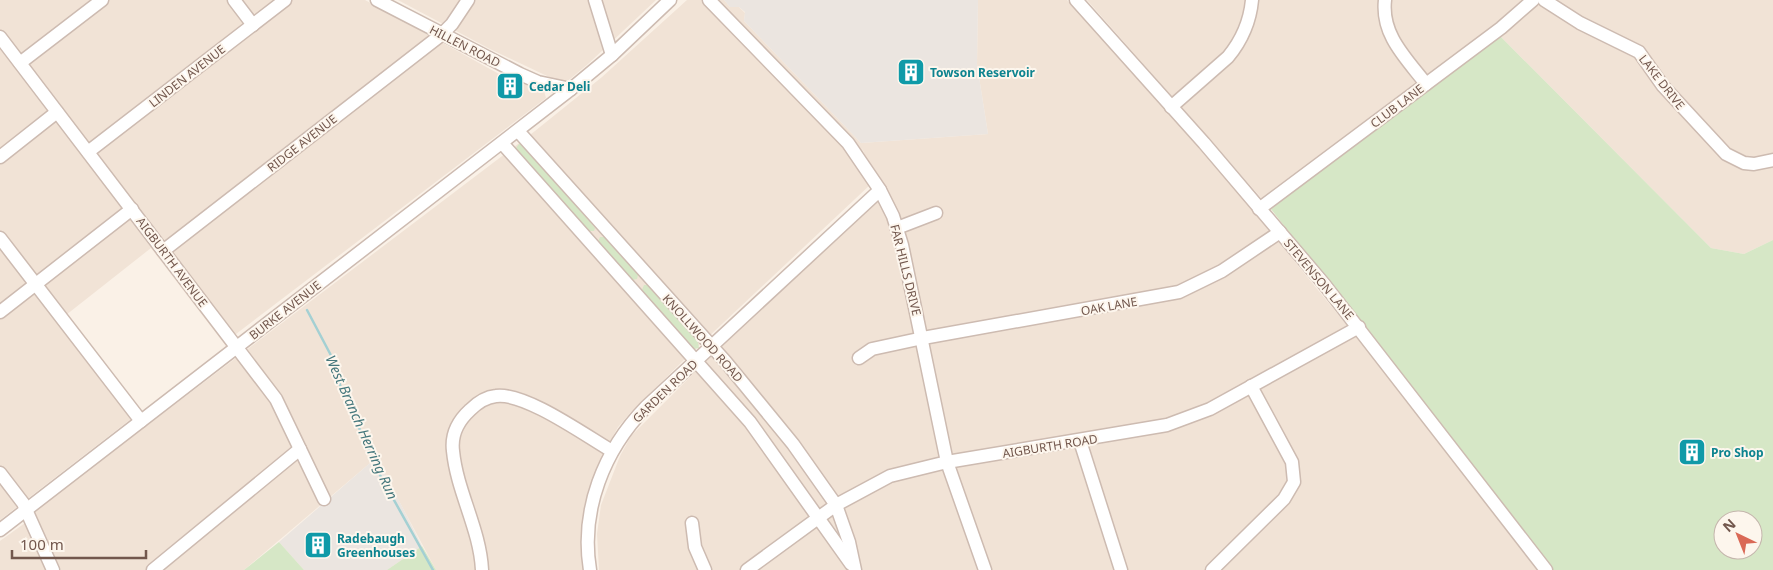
<svg xmlns="http://www.w3.org/2000/svg" width="1773" height="570" viewBox="0 0 1773 570" font-family="'Noto Sans',sans-serif">
<style>
.residential{fill:#f1e3d6}
.industrial{fill:#ebe5e0}
.green{fill:#d6e7c6;fill-rule:evenodd}
.lines{fill:none;stroke-linecap:round;stroke-linejoin:round}
.stream{stroke:#a4d0d3;stroke-width:2.5}
.minor-casing{stroke:#cdbbb1;stroke-width:15}
.minor{stroke:#fff;stroke-width:12}
.labels{text-anchor:middle;dominant-baseline:central;stroke-width:4;stroke-linejoin:round;paint-order:stroke}
.street-label{font-size:12px;fill:#72574d;stroke:#fdf6ed}
.culture-label{font-size:12px;font-weight:bold;fill:#0d838f;stroke:#fdf6ed;text-anchor:start}
.water-label{font-size:14px;font-style:italic;fill:#46787d;stroke:#fdf6ed}
</style>
<rect width="100%" height="100%" fill="#faf1e7"/>
<g class="residential">
<polygon points="0,0 365,0 499,74 544,91 546,98 236,334 226,346 151,248 66,315 140,412 0,520"/>
<polygon points="398,0 656,0 588,64 564,84 490,49"/>
<polygon points="687,0 724,0 730,7 739,7 745,13 744,21 861,143 988,134 977,64 978,0 1067,0 1227,179 1372,356 1540,570 599,570 597,534 601,505 620,456 631,436 699,368 882,196 862,148 871,184 688,356 631,412 618,427 606,449 585,502 581,533 583,570 436,570 376,458 244,570 61,570 33,512 535,131 602,77"/>
<polygon points="1087,0 1773,0 1773,240 1744,254 1711,248 1499,35 1271,209"/>
<polygon points="25,523 47,570 0,570 0,541"/>
</g>
<g class="industrial">
<polygon points="724,0 978,0 977,64 988,134 861,143 744,21 745,12 739,7 730,7"/>
<polygon points="377,457 422,546 387,570 304,570 279,542"/>
</g>
<g class="green">
<path d="M1499 35 1711 248 1744 254 1773 240V570H1553L1271 209ZM1723 520H1753V550H1723Z"/>
<polygon points="519,144 523,145 595,228 594,231 589,231 517,150 516,148"/>
<polygon points="600,237 604,237 638,275 637,279 632,280 598,242"/>
<polygon points="644,285 647,285 698,342 699,348 694,349 642,290"/>
<polygon points="279,542 304,570 244,570"/>
<polygon points="422,546 436,570 387,570"/>
</g>
<g class="lines">
<polyline class="stream" points="307,310 335,363 340,385 380,475 433,570"/>
<g class="minor-casing">
<g id="minor">
<polyline points="234,0 253,25"/>
<polyline points="377,0 520,74 538,82 571,89"/>
<polyline points="595,0 612,55"/>
<polyline points="709,0 848,143 880,190 893,216 902,245 947,462 985,570"/>
<polyline points="1076,0 1204,143 1324,284 1546,570"/>
<path d="M1385 0C1381 35 1406 58 1426 84"/>
<polyline points="1544,0 1580,23 1639,52 1663,86 1726,154 1744,163 1754,164 1773,160"/>
<polyline points="0,37 276,399 324,499"/>
<polyline points="20,63 102,0"/>
<path d="M1171 107 1228 57C1242 40 1250 22 1252 0"/>
<polyline points="518,131 725,361 793,444 836,505 849,542 855,570"/>
<polyline points="502,143 750,422 851,564"/>
<polyline points="88,152 285,0"/>
<polyline points="0,157 57,112"/>
<polyline points="1259,209 1501,28 1533,0"/>
<polyline points="897,228 936,213"/>
<polyline points="0,238 141,421"/>
<polyline points="163,251 441,35 452,24 468,0"/>
<polyline points="0,312 132,209"/>
<polyline points="859,358 872,349 923,338 1179,292 1222,271 1280,232"/>
<polyline points="1080,441 1121,570"/>
<polyline points="0,473 23,503 53,570"/>
<polyline points="692,523 695,547 705,570"/>
<polyline points="0,530 571,89 612,55 670,0"/>
<polyline points="153,570 300,449"/>
<path d="M482 570C480 529 457 492 453 451 451 435 458 421 470 410 477 403 486 397 496 396 525 392 586 436 612 451"/>
<path d="M590 570C580 510 604 450 646 407L880 190"/>
<polyline points="747,570 836,505 890,476 947,462 1167,425 1210,409 1359,327"/>
<polyline points="1212,570 1284,499 1294,482 1292,462 1251,386"/>
</g>
</g>
<use href="#minor" class="minor"/>
</g>
<defs>
<g id="building-square" transform="scale(1.4375)"><rect x="-9" y="-9" width="18" height="18" rx="4" fill="#0f9aa8" stroke="#fdf6ed"/><path d="M-4-6H4V6H1V3H-1V6H-4ZM-2.5-4.3h1.7v1.8h-1.7ZM.8-4.3h1.7v1.8H.8ZM-2.5-1h1.7V.8h-1.7ZM.8-1h1.7V.8H.8Z" fill="#fff"/></g>
</defs>
<g fill-rule="evenodd">
<use href="#building-square" x="911" y="72"/>
<use href="#building-square" x="510" y="86"/>
<use href="#building-square" x="1692" y="452"/>
<use href="#building-square" x="318" y="545"/>
</g>
<g class="labels">
<g class="street-label">
<text transform="translate(465 46) rotate(27)">HILLEN ROAD</text>
<text transform="translate(187 76) rotate(-38)">LINDEN AVENUE</text>
<text transform="translate(1662 82) rotate(52)">LAKE DRIVE</text>
<text transform="translate(1397 106) rotate(-37)">CLUB LANE</text>
<text transform="translate(302 143) rotate(-38)">RIDGE AVENUE</text>
<text transform="translate(172 262) rotate(53)">AIGBURTH AVENUE</text>
<text transform="translate(906 270) rotate(76)">FAR HILLS DRIVE</text>
<text transform="translate(1319 279) rotate(50)">STEVENSON LANE</text>
<text transform="translate(1109 306) rotate(-10)">OAK LANE</text>
<text transform="translate(285 310) rotate(-38)">BURKE AVENUE</text>
<text transform="translate(703 338) rotate(48)">KNOLLWOOD ROAD</text>
<text transform="translate(665 391) rotate(-44)">GARDEN ROAD</text>
<text transform="translate(1050 446) rotate(-9)">AIGBURTH ROAD</text>
</g>
<g class="culture-label">
<text x="930" y="72">Towson Reservoir</text>
<text x="529" y="86">Cedar Deli</text>
<text x="1711" y="452">Pro Shop</text>
<text x="337" y="538">Radebaugh<tspan x="337" dy="14">Greenhouses</tspan></text>
</g>
<g class="water-label">
<text transform="translate(362 427) rotate(66)">West Branch Herring Run</text>
</g>
</g>
<g transform="translate(1738 535) rotate(317)"><circle r="24" fill="#fdf6ed" stroke="#c5b6ad"/>
<path d="M0-4L9 19L0 12L-9 19Z" fill="#da6956"/>
<text y="-8" font-size="14" font-weight="bold" text-anchor="middle" fill="#72574d">N</text>
</g>
<path d="M12 550v8h134v-8" fill="none" stroke="#72574d" stroke-width="2.5"/>
<text x="20" y="550" font-size="15" fill="#72574d" stroke="#fdf6ed" stroke-width="4" paint-order="stroke">100 m</text>
</svg>
